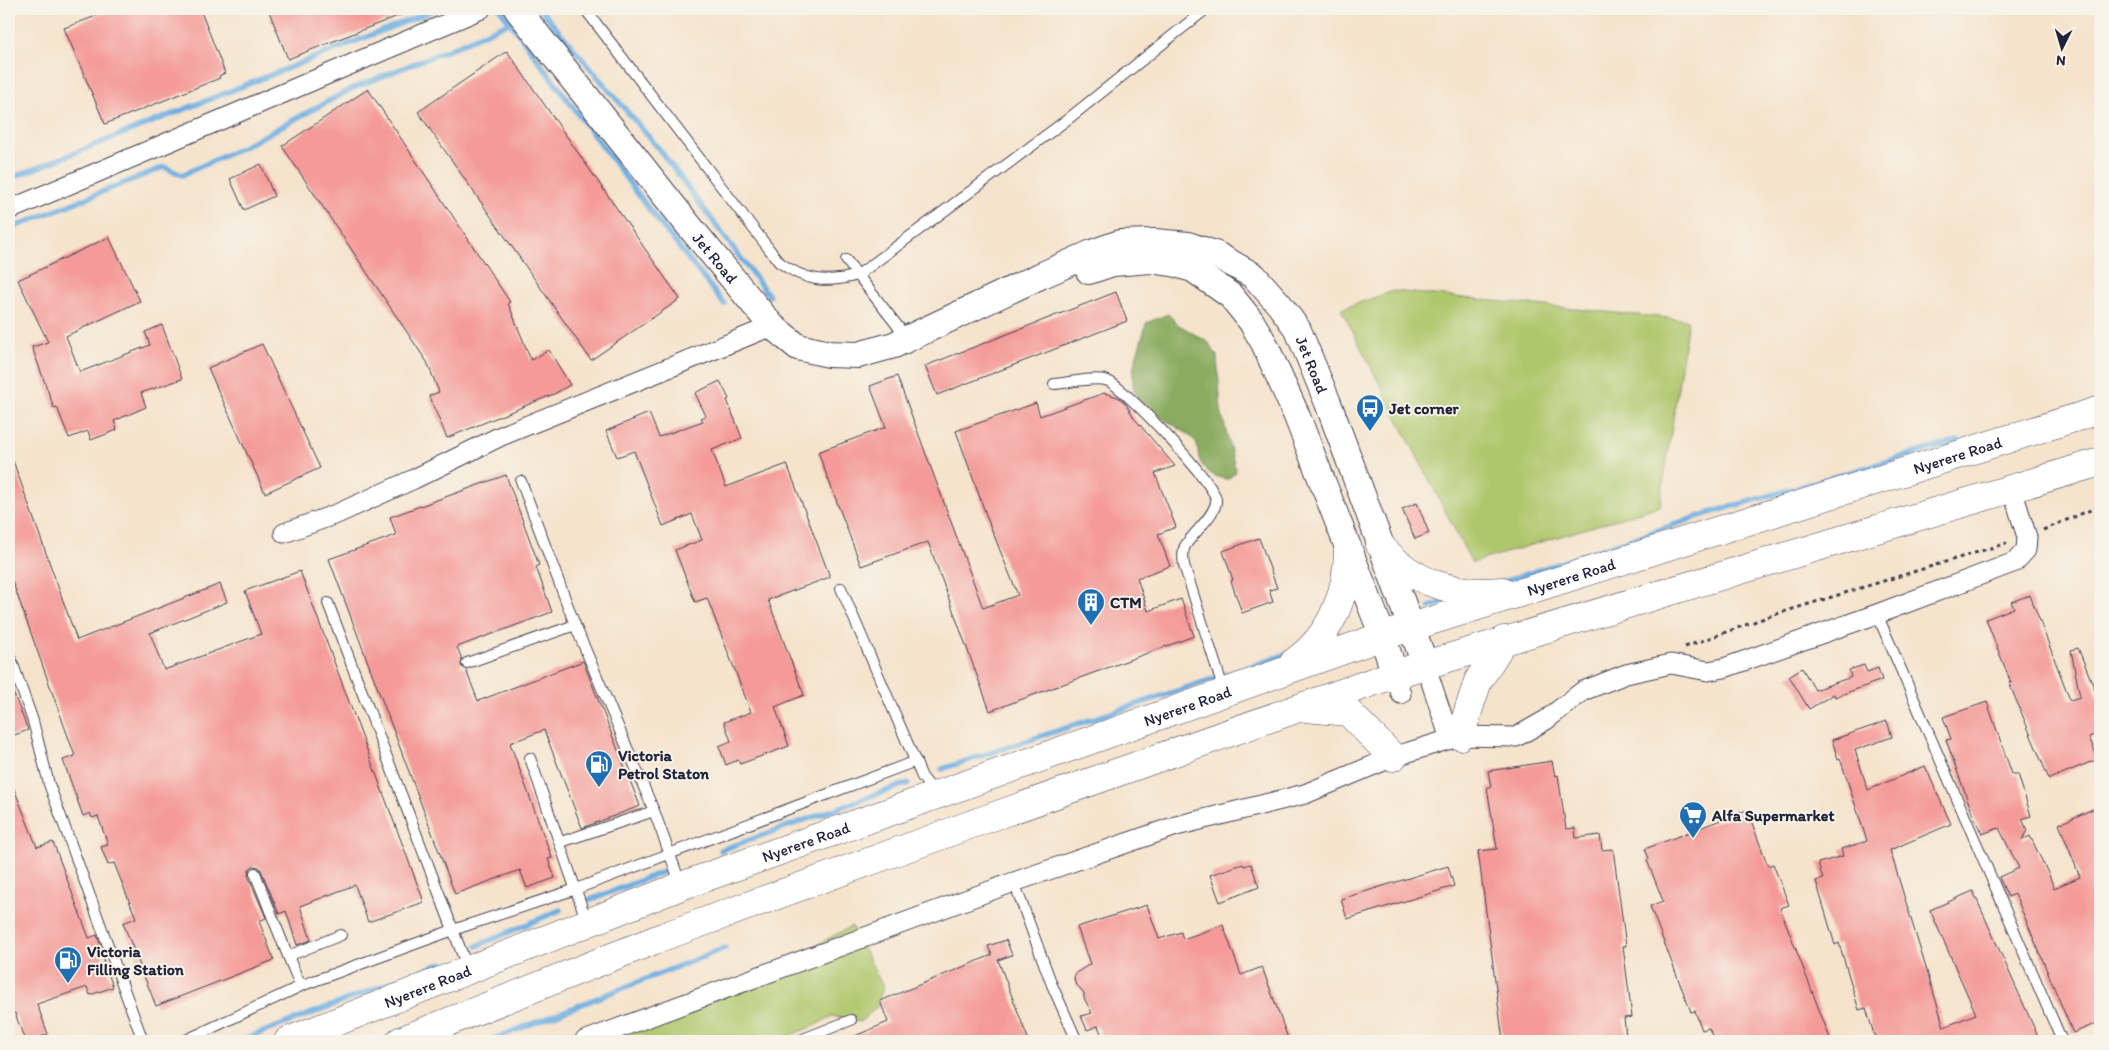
<svg xmlns="http://www.w3.org/2000/svg" width="2109" height="1050" viewBox="0 0 2109 1050" font-family="Itim,sans-serif">
<style>
.green{fill:#afc76c;stroke:#687454}
.forest{fill:#8bac60;stroke:#56674e}
.lines{fill:none;stroke-linecap:round;stroke-linejoin:round}
.stream{stroke:#6eafe2;stroke-width:5.5}
.building{fill:#f49b99}
.lane-casing{stroke:#423f51;stroke-width:12}
.street-casing{stroke:#423f51;stroke-width:21}
.secondary-casing{stroke:#423f51;stroke-width:28}
.highway-casing{stroke:#423f51;stroke-width:29}
.path{stroke:#423f51;stroke-width:3;stroke-dasharray:4 4;stroke-linecap:butt}
.lane{stroke:#fff;stroke-width:10}
.street{stroke:#fff;stroke-width:19}
.secondary{stroke:#fff;stroke-width:26}
.highway{stroke:#fff;stroke-width:28}
.labels{text-anchor:middle;dominant-baseline:central;stroke-width:4;stroke-linejoin:round;paint-order:stroke}
.street-label{font-size:16px;fill:#22223b;stroke:#f7f3e8}
.poi-label{font-size:16px;font-weight:bold;fill:#22223b;stroke:#f7f3e8;text-anchor:start}
</style>
<rect width="100%" height="100%" fill="#f7f3e8"/>
<filter id="ink" filterUnits="userSpaceOnUse"><feTurbulence type="fractalNoise" baseFrequency=".02" numOctaves="2"/><feDisplacementMap in="SourceGraphic" scale="10" xChannelSelector="R" yChannelSelector="G"/><feConvolveMatrix kernelMatrix="1 2 1 2 8 2 1 2 1" color-interpolation-filters="sRGB"/></filter>
<filter id="wash" filterUnits="userSpaceOnUse"><feTurbulence type="fractalNoise" baseFrequency=".0096" numOctaves="4" result="noise"/><feDisplacementMap in="SourceGraphic" scale="20" xChannelSelector="R" yChannelSelector="G"/><feGaussianBlur stdDeviation="1.12" result="paint"/><feColorMatrix in="noise" values="0 0 0 0 0 0 0 0 0 0 0 0 0 0 0 0 0 1.4 0 .05"/><feComposite in="paint" operator="in"/></filter>
<g filter="url(#wash)">
<rect width="100%" height="100%" fill="#f5e3cc"/>
<g class="green">
<polygon points="1393,291 1688,320 1660,506 1472,563 1341,309"/>
<polygon points="852,926 883,987 877,1007 860,1022 832,1016 814,1026 775,1041 604,1041 816,945"/>
</g>
<path class="forest" d="M1168 314 1179 325 1208 342 1217 356 1221 410 1236 472 1228 479C1216 479 1203 471 1199 458 1197 450 1199 444 1192 438 1179 425 1144 412 1137 397 1125 373 1142 346 1146 323Z"/>
<g class="lines">
<g class="stream">
<polyline points="500,9 652,213 724,304"/>
<polyline points="540,9 659,149 769,296"/>
<polyline points="9,179 437,9"/>
<polyline points="9,229 164,167 182,175 241,148 353,88 448,50 510,22"/>
<polyline points="1503,582 1706,514 1958,441"/>
<polyline points="1430,607 1452,599"/>
<polyline points="942,769 1288,654"/>
<polyline points="721,850 908,783"/>
<polyline points="590,900 662,872"/>
<polyline points="477,946 560,910"/>
<polyline points="240,1041 442,963"/>
<polyline points="488,1041 725,948"/>
</g>
</g>
<g id="blocks">
<g class="building">
<polygon points="115,9 200,9 225,73 219,76 220,78 105,124 64,28"/>
<polygon points="268,9 412,9 413,10 288,59"/>
<polygon points="507,51 680,299 591,360 418,112"/>
<polygon points="368,89 510,302 508,303 531,360 549,350 570,385 554,394 447,438 429,396 439,392 427,362 282,146"/>
<polygon points="261,164 274,196 244,210 230,179"/>
<polygon points="109,237 140,301 66,336 80,372 150,345 145,332 162,325 182,379 141,393 146,407 114,421 117,430 91,440 88,431 69,438 57,407 54,408 32,347 48,342 18,280"/>
<polygon points="1116,292 1127,321 937,395 925,366"/>
<polygon points="262,344 320,468 265,493 208,368"/>
<polygon points="897,376 983,608 1018,595 989,523 956,431 1036,403 1040,416 1104,393 1118,397 1126,404 1134,418 1175,466 1155,473 1176,527 1158,534 1170,566 1137,578 1148,611 1181,599 1194,636 990,711 928,542 861,566 818,452 886,427 870,386"/>
<polygon points="720,381 729,399 727,400 742,438 712,450 726,487 787,464 830,577 768,600 804,695 775,707 789,746 740,764 738,760 726,765 719,746 731,741 724,722 751,712 707,598 695,602 675,550 702,540 692,514 663,526 634,451 617,457 606,431 649,413 659,437 703,421 701,418 706,416 695,393"/>
<polygon points="9,455 11,455 77,640 220,584 227,602 150,633 164,670 261,634 245,591 300,571 424,902 368,922 355,885 300,906 311,940 297,945 286,911 279,914 261,870 259,867 253,866 249,869 248,875 266,918 259,921 274,960 156,1006 123,923 136,918 114,863 108,865 101,847 108,845 98,816 92,818 90,813 83,816 63,760 75,756 9,572"/>
<polygon points="506,475 539,565 536,567 552,612 457,647 462,659 461,666 466,670 478,701 583,661 640,806 582,828 544,730 510,743 552,858 548,859 555,878 527,888 520,870 455,894 329,559 396,535 390,517"/>
<polygon points="1417,503 1429,533 1415,539 1402,509"/>
<polygon points="1259,538 1277,588 1269,590 1273,602 1242,613 1231,581 1233,580 1223,551"/>
<polygon points="2030,595 2070,700 2080,697 2071,650 2078,648 2100,702 2100,733 2089,737 2098,759 2049,779 2009,683 2011,683 1986,619 2014,608 2011,602"/>
<polygon points="1864,665 1867,672 1878,668 1882,680 1835,697 1834,694 1809,709 1789,676 1802,668 1815,690 1851,677 1849,670"/>
<polygon points="9,682 28,730 9,737"/>
<polygon points="1987,702 2012,774 2018,774 2031,816 2022,819 2027,830 2022,840 2030,836 2049,875 2054,888 2080,877 2059,824 2100,806 2100,1022 2073,1033 2015,894 2008,897 1999,877 2019,868 1999,828 1982,834 1973,815 1946,740 1951,739 1943,717"/>
<polygon points="1887,721 1892,737 1855,750 1868,790 1925,766 1951,824 1890,850 1944,1027 1976,1014 1930,910 1973,891 2040,1041 1876,1041 1866,1008 1859,1010 1839,943 1835,945 1816,881 1823,879 1818,863 1843,856 1841,849 1867,841 1840,758 1838,759 1832,740"/>
<polygon points="1552,761 1555,776 1558,775 1566,829 1575,828 1576,838 1600,835 1602,850 1613,849 1626,946 1623,946 1632,1017 1624,1018 1626,1036 1585,1041 1503,1041 1478,851 1497,849 1487,787 1491,787 1488,771"/>
<polygon points="9,776 37,847 53,842 89,938 97,935 104,955 102,956 113,987 90,995 87,987 37,1004 48,1034 28,1041 25,1041 15,1013 9,1016"/>
<polygon points="1747,810 1768,866 1773,864 1789,905 1780,908 1830,1038 1822,1041 1714,1041 1709,1028 1702,1030 1695,1011 1691,1012 1650,906 1663,901 1647,860 1649,859 1645,849"/>
<polygon points="1243,864 1244,866 1251,864 1259,887 1220,902 1210,875"/>
<polygon points="1448,866 1454,886 1347,919 1341,899"/>
<polygon points="1147,905 1159,939 1181,932 1183,939 1223,925 1241,975 1262,967 1289,1041 1104,1041 1098,1026 1087,1030 1081,1016 1092,1013 1084,998 1084,993 1075,983 1074,978 1076,973 1090,964 1077,927"/>
<polygon points="1006,940 1012,955 998,960 1029,1041 843,1041 888,1022 880,1001 992,955 988,946"/>
</g>
</g>
</g>
<g filter="url(#ink)">
<use href="#blocks" fill-opacity="0" stroke="#423f51" stroke-width="1"/>
<g class="lines">
<g class="lane-casing">
<g id="lane">
<path d="M585 9 779 262C805 281 826 284 858 275L1068 119 1206 9"/>
<polyline points="846,260 907,338"/>
<path d="M1054 384C1067 383 1097 376 1108 381 1125 388 1213 481 1216 499 1218 513 1192 534 1185 546 1182 552 1183 559 1184 565L1224 691"/>
<polyline points="521,481 575,625 654,811 681,885"/>
<polyline points="841,588 922,777 935,793"/>
<polyline points="328,603 468,969"/>
<polyline points="1877,614 2062,1041"/>
<polyline points="9,653 33,721 49,784 143,1041"/>
<polyline points="467,663 575,625"/>
<polyline points="530,758 587,922"/>
<polyline points="561,842 654,811"/>
<polyline points="255,873 288,956 298,980 303,985 453,930 576,889 916,761"/>
<polyline points="1014,882 1052,985 1077,1041"/>
<polyline points="288,956 341,935"/>
<polyline points="184,1041 303,985"/>
<polyline points="798,1041 851,1020"/>
</g>
</g>
<g class="street-casing">
<g id="street">
<polyline points="9,210 481,9"/>
<polyline points="284,533 339,513 414,479 501,436 772,326"/>
<polyline points="1425,664 1450,739"/>
<polyline points="1395,674 1401,694"/>
<polyline points="584,1041 1014,882 1176,826 1305,794 1393,757 1460,736 1516,737 1546,720 1583,691 1626,674 1671,664 1708,671 1724,668 1877,614 2015,562 2026,550 2027,537 2012,489"/>
</g>
</g>
<g class="secondary-casing">
<g id="secondary">
<path id="s1" d="M517 9 690 227 772 326 798 347 829 354 858 355 894 345 1040 276 1092 253 1120 243 1154 242 1188 245 1215 254 1254 276 1279 304 1298 330 1328 403 1425 664"/>
<polyline points="1089,271 1113,263 1150,260 1173,263 1193,269 1231,296 1251,321 1264,343 1296,414 1378,624 1395,674"/>
</g>
</g>
<g class="highway-casing">
<g id="highway">
<path d="M1380 545C1413 584 1453 595 1503 591"/>
<path d="M1294 662C1331 637 1348 592 1348 549"/>
<polyline points="1306,708 1348,712 1393,757"/>
<polyline points="1460,736 1478,681 1504,640"/>
<path id="s2" d="M288 1041 681 886 1383 636 2100 410"/>
<polyline points="400,1041 665,936 986,819 1395,674 2100,462"/>
</g>
</g>
<g class="path">
<polyline points="2043,530 2100,506"/>
<polyline points="1685,647 1770,616 2007,543"/>
</g>
<use href="#lane" class="lane"/>
<use href="#street" class="street"/>
<use href="#secondary" class="secondary"/>
<use href="#highway" class="highway"/>
</g>
</g>
<defs>
<g id="bus-pin" transform="scale(1.4375)"><path d="M0 17L-7.5 6A9.5 9.5 0 1 1 7.5 6Z" fill="#1f6fb2" stroke="#f7f3e8"/><path d="M-5-6H5V4H4V6H2V4H-2V6H-4V4H-5ZM-3.5-4V0h7V-4ZM-3.5 1.2v1.5H-2V1.2ZM2 1.2v1.5H3.5V1.2Z" fill="#fff"/></g>
<g id="building-pin" transform="scale(1.4375)"><path d="M0 17L-7.5 6A9.5 9.5 0 1 1 7.5 6Z" fill="#1f6fb2" stroke="#f7f3e8"/><path d="M-4-6H4V6H1V3H-1V6H-4ZM-2.5-4.3h1.7v1.8h-1.7ZM.8-4.3h1.7v1.8H.8ZM-2.5-1h1.7V.8h-1.7ZM.8-1h1.7V.8H.8Z" fill="#fff"/></g>
<g id="fuel-pin" transform="scale(1.4375)"><path d="M0 17L-7.5 6A9.5 9.5 0 1 1 7.5 6Z" fill="#1f6fb2" stroke="#f7f3e8"/><path d="M-5.5-6h7V0h2V4h1.3V-2.5L3-4.5l.8-.8L6-3V5H2.5V1h-1V6h-7ZM-4.2-4.7v3.2H.2V-4.7Z" fill="#fff"/></g>
<g id="supermarket-pin" transform="scale(1.4375)"><path d="M0 17L-7.5 6A9.5 9.5 0 1 1 7.5 6Z" fill="#1f6fb2" stroke="#f7f3e8"/><path d="M-6-5.5h2.5l.6 2H6L4.5 2H-2.5L-4.4-4H-6ZM-1.5 3.2a1.3 1.3 0 1 0 .1 0ZM3 3.2a1.3 1.3 0 1 0 .1 0Z" fill="#fff"/></g>
</defs>
<g fill-rule="evenodd">
<use href="#bus-pin" x="1370" y="408"/>
<use href="#building-pin" x="1091" y="602"/>
<use href="#fuel-pin" x="599" y="764"/>
<use href="#supermarket-pin" x="1693" y="815"/>
<use href="#fuel-pin" x="68" y="960"/>
</g>
<g class="labels">
<g class="street-label">
<text stroke="none"><textPath href="#s1" startOffset="318">Jet Road</textPath></text>
<text stroke="none"><textPath href="#s1" startOffset="1035">Jet Road</textPath></text>
<text stroke="none"><textPath href="#s2" startOffset="1770">Nyerere Road</textPath></text>
<text stroke="none"><textPath href="#s2" startOffset="1365">Nyerere Road</textPath></text>
<text stroke="none"><textPath href="#s2" startOffset="960">Nyerere Road</textPath></text>
<text stroke="none"><textPath href="#s2" startOffset="555">Nyerere Road</textPath></text>
<text stroke="none"><textPath href="#s2" startOffset="150">Nyerere Road</textPath></text>
</g>
<g class="poi-label">
<text x="1389" y="408">Jet corner</text>
<text x="1110" y="602">CTM</text>
<text x="618" y="755">Victoria<tspan x="618" dy="18">Petrol Staton</tspan></text>
<text x="1712" y="815">Alfa Supermarket</text>
<text x="87" y="951">Victoria<tspan x="87" dy="18">Filling Station</tspan></text>
</g>
</g>
<rect width="2109" height="1050" fill="none" stroke="#f7f3e8" stroke-width="30"/>
<g transform="translate(2062 48) rotate(185)" stroke="#f7f3e8" stroke-width="4" paint-order="stroke">
<path d="M0-4L9 19L0 12L-9 19Z" fill="#22223b"/>
<text y="-8" font-size="14" font-weight="bold" text-anchor="middle" fill="#22223b">N</text>
</g>
</svg>
